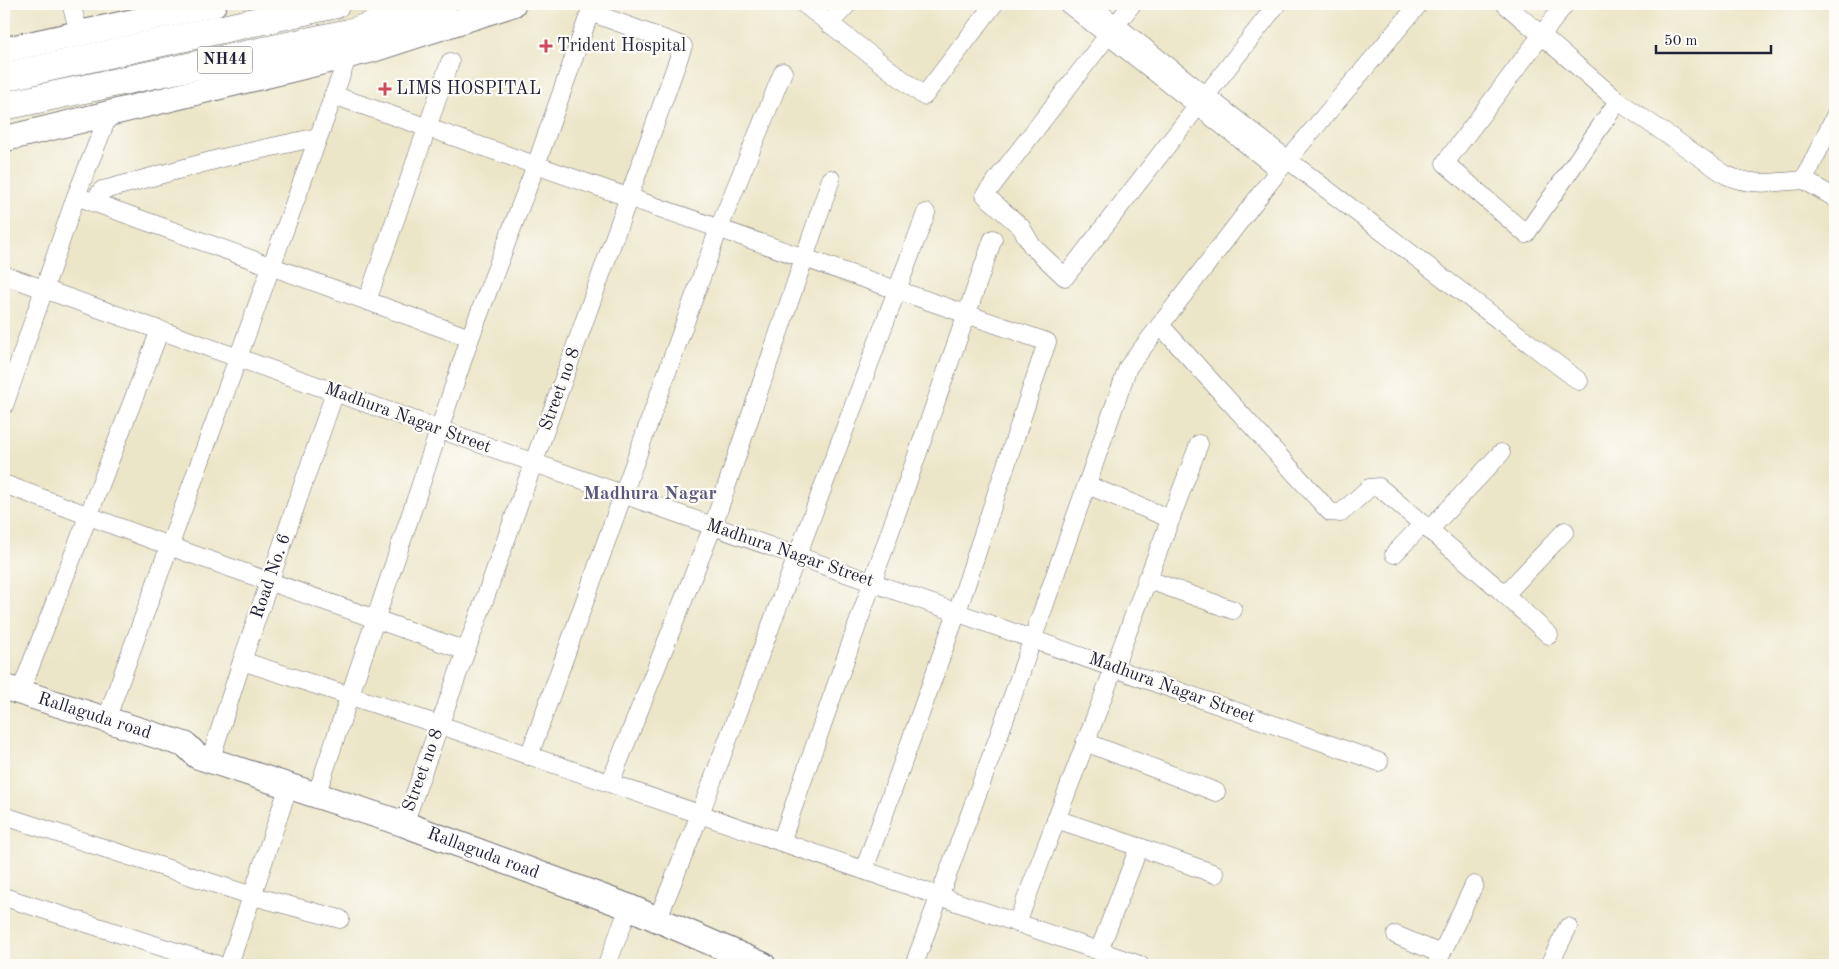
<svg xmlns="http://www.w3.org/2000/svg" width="1839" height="969" viewBox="0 0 1839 969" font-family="'Old Standard TT',serif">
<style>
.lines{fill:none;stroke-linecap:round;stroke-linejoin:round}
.minor-casing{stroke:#69676d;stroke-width:19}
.secondary-casing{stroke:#69676d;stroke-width:27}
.trunk-casing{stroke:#69676d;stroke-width:29}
.minor{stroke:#fff;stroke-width:18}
.secondary{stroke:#fff;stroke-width:25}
.trunk{stroke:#fff;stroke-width:28}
.poi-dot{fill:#d1495b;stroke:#fdfcf7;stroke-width:2}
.labels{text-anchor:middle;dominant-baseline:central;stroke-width:4.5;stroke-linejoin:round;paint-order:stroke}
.shield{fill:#fdfcf7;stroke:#646373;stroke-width:1}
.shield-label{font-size:16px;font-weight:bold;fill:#22223b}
.poi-label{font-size:18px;fill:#22223b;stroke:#fdfcf7;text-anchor:start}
.street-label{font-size:18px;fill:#22223b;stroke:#fdfcf7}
.neighbourhood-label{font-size:19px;font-weight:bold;fill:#5b577e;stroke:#fdfcf7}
</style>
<rect width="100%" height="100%" fill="#fdfcf7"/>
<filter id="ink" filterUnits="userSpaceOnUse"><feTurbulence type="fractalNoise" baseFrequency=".02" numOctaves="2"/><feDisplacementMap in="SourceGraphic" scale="10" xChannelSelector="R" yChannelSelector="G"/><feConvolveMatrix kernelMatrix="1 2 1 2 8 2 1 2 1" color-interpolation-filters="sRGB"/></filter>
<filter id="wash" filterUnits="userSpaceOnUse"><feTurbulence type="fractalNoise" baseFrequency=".0096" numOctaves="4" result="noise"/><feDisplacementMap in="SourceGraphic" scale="20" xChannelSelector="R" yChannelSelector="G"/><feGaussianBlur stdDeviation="1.12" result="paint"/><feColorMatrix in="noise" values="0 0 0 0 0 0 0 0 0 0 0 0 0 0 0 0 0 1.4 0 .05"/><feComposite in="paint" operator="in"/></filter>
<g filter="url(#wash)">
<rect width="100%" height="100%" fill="#ece6c9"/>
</g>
<g filter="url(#ink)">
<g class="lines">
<g class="minor-casing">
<g id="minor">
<polyline points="71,4 79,32"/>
<polyline points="804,4 924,96 994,4"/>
<polyline points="1068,4 1279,170"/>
<polyline points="1089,4 1288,160 1579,381"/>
<polyline points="1132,4 985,195 1021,227 1032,246 1065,277 1277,4"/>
<path d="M1505 4 1618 101 1726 175C1752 187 1776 182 1804 180L1835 116"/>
<polyline points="1565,4 1445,163 1526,234 1618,101"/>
<polyline points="829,24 848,4"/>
<polyline points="333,95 1047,342 957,612 864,870"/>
<polyline points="1804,180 1835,198"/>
<polyline points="76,196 470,338"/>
<polyline points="94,201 102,190 111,188 222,158 318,137"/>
<polyline points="4,275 1379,762"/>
<polyline points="367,301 450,62"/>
<polyline points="1160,325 1330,512 1341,513 1369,488 1379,487 1500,590 1506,591 1511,588 1565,531"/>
<polyline points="4,406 76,196 109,114"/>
<polyline points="4,484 169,546 466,651"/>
<polyline points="1087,485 1171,519"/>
<polyline points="1429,530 1501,453"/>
<polyline points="1394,554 1423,524"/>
<polyline points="1146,579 1233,610"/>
<polyline points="1500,590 1549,635"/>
<polyline points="242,661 440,725 1140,965"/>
<polyline points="20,693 160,330"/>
<polyline points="106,720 348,56"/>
<polyline points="1085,742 1216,792"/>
<polyline points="529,756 719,228 783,72"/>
<polyline points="210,761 242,661 335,392"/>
<polyline points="610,783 713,526 831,179"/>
<polyline points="316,796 470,338 536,165 590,12 588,4"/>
<polyline points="4,816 253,896 340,919"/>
<polyline points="1056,819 1139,847 1099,951"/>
<polyline points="404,824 683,46 590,12"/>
<polyline points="781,842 993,239"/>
<polyline points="1139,847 1215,874"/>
<polyline points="4,897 218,965"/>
<polyline points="658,918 700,814 926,213"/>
<polyline points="1017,923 1199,444"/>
<polyline points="1396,935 1441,954"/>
<polyline points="229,965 289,785"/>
<polyline points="607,965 629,907"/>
<polyline points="914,965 999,735 1128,367 1279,170 1419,4"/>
<polyline points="1436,965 1474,885"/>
<polyline points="1549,965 1568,927"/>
</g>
</g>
<g class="secondary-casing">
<g id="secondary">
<polyline points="4,50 214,4"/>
<polyline points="4,139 371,50 513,4"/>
<path id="s1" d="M4 687 186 745 197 756 404 824 629 907 763 965"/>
</g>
</g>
<g class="trunk-casing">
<g id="trunk">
<polyline points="4,77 336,4"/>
<polyline points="4,106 349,33 443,4"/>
</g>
</g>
<use href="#minor" class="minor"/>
<use href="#secondary" class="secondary"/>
<use href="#trunk" class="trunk"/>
</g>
</g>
<g class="poi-dot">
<path d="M543.5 38.5h5v5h5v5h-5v5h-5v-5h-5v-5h5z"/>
<path d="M382.5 81.5h5v5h5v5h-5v5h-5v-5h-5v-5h5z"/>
</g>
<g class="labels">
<rect class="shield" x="197.5" y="46.5" width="55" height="27" rx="4"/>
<g class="shield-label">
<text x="225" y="60">NH44</text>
</g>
<g class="poi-label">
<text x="557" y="46">Trident Hospital</text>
<text x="396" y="89">LIMS HOSPITAL</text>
</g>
<g class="street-label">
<text transform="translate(560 389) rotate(-70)">Street no 8</text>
<text transform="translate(408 418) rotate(20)">Madhura Nagar Street</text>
<text transform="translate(790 553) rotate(19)">Madhura Nagar Street</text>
<text transform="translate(271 576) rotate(-71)">Road No. 6</text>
<text transform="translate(1172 688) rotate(20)">Madhura Nagar Street</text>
<text stroke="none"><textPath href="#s1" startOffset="95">Rallaguda road</textPath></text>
<text transform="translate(423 770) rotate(-70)">Street no 8</text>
<text stroke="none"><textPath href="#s1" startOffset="509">Rallaguda road</textPath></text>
</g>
<g class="neighbourhood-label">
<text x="650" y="494">Madhura Nagar</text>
</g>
</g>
<rect width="1839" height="969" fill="none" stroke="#fdfcf7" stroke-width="20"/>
<path d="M1656 45v8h115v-8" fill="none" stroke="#22223b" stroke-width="2.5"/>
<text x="1664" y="45" font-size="15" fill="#22223b" stroke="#fdfcf7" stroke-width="4" paint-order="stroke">50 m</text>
</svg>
